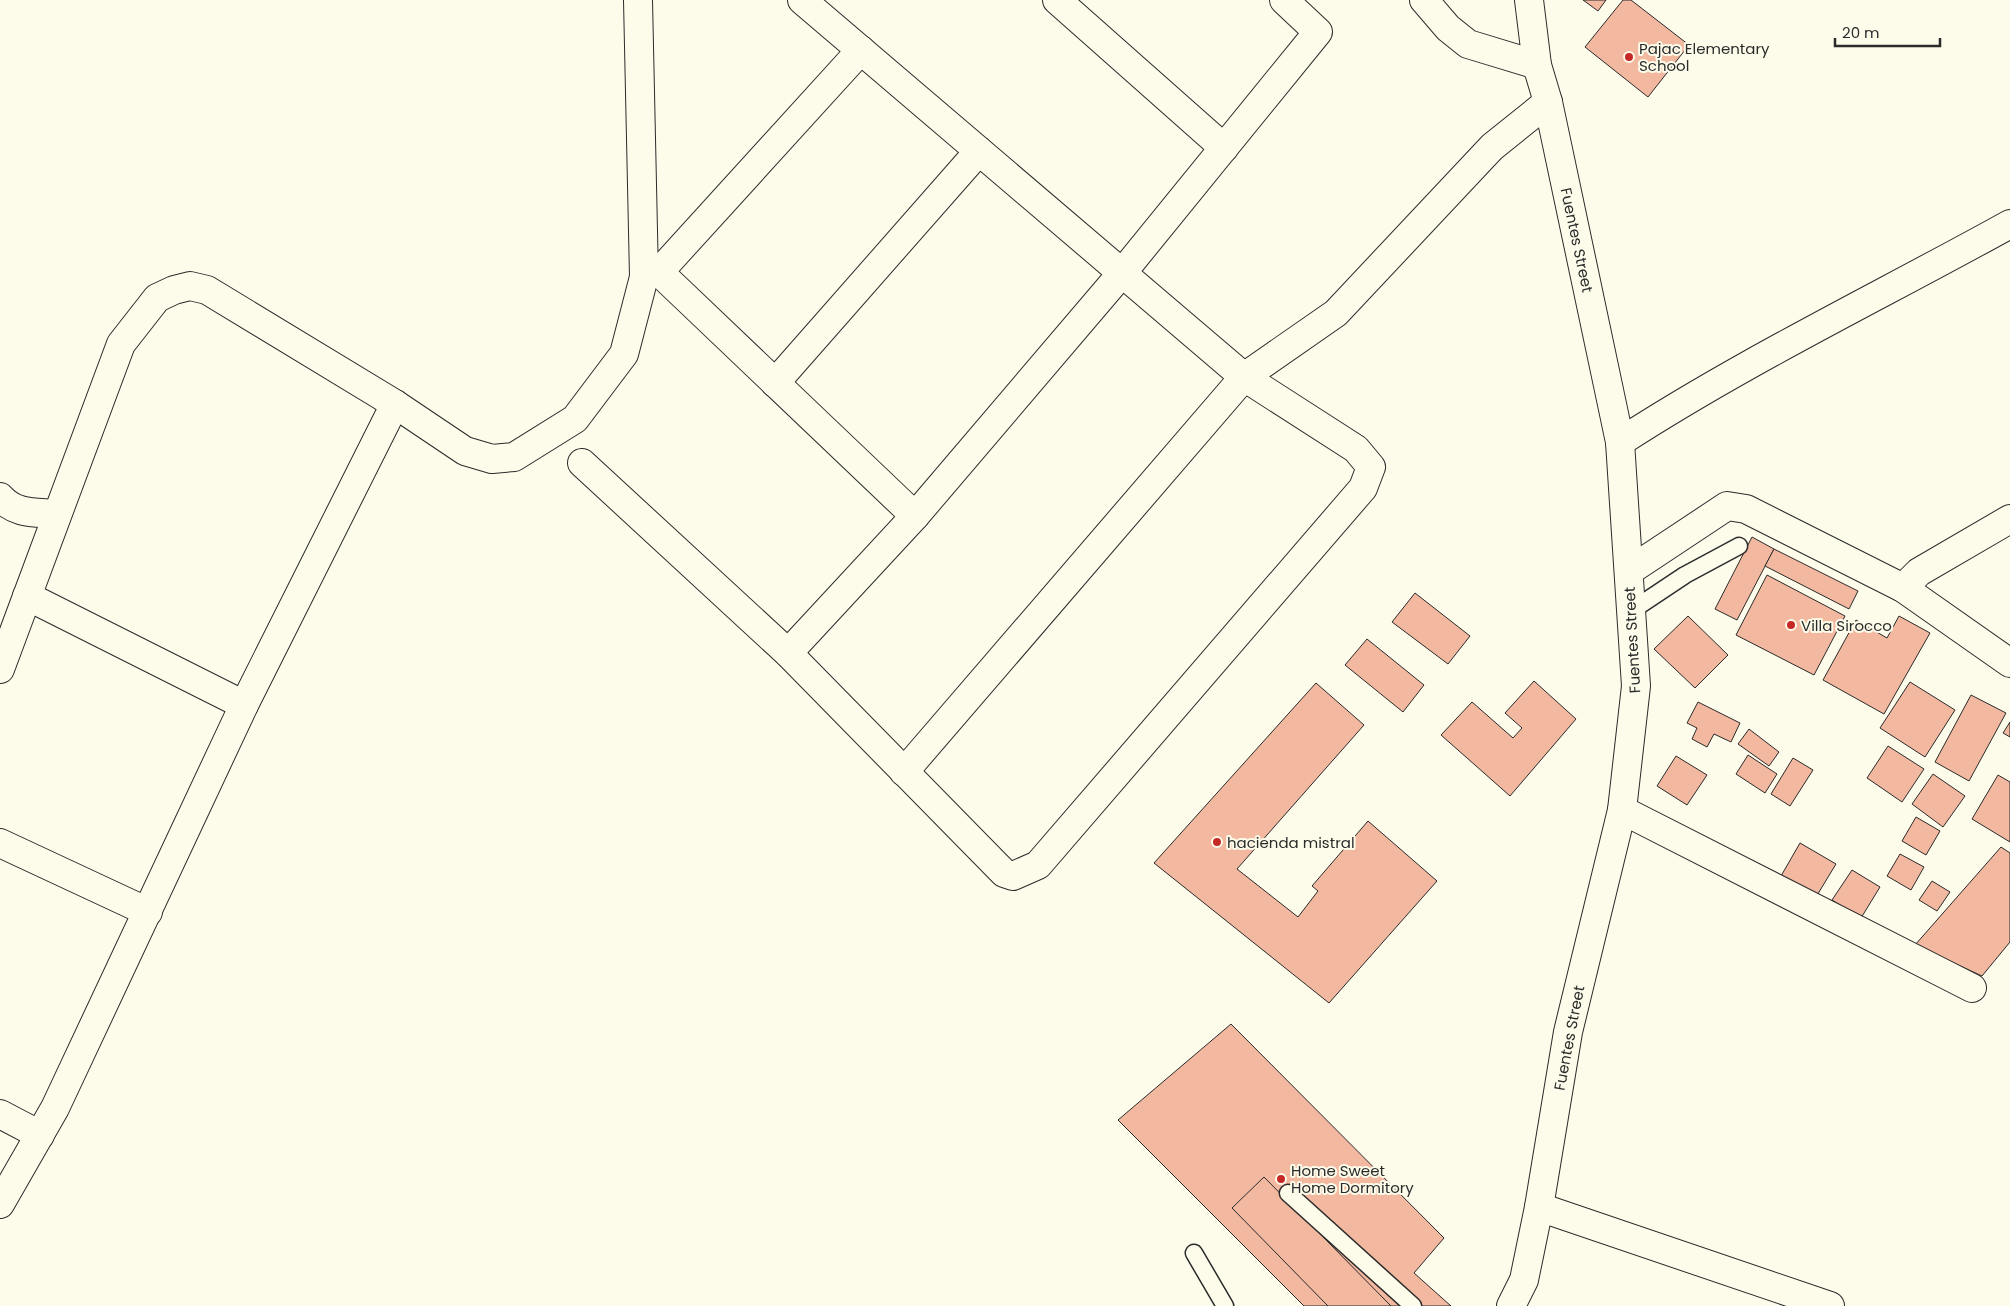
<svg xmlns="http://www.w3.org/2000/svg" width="2010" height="1306" viewBox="0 0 2010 1306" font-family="Poppins,sans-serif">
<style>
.building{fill:#f2b8a0;stroke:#2b2b2b}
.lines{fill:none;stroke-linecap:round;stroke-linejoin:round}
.lane-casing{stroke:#2b2b2b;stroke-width:19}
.street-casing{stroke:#2b2b2b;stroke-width:30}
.secondary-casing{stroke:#2b2b2b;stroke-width:30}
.lane{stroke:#fdfbea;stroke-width:16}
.street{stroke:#fdfbea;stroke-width:28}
.secondary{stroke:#fdfbea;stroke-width:28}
.poi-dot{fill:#c62828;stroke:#fdfbea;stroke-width:2}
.labels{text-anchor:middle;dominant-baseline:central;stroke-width:4;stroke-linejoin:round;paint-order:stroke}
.poi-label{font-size:15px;fill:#2b2b2b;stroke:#fdfbea;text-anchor:start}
.street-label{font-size:15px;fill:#2b2b2b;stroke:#fdfbea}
</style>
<rect width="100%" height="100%" fill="#fdfbea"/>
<g class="building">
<polygon points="1583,0 1606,0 1598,11"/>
<polygon points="1623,0 1631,0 1689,45 1648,97 1585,47"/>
<polygon points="1752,537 1774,549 1737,620 1715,609"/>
<polygon points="1774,549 1858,591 1849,609 1765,566"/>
<polygon points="1767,575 1845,616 1814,675 1736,635"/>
<polygon points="1415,593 1470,636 1448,664 1392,622"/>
<polygon points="1688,616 1728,655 1695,688 1654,649"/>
<polygon points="1899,616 1930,633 1884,714 1823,680 1856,620 1887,638"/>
<polygon points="1367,639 1424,685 1403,712 1345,665"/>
<polygon points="1534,681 1576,719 1510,796 1441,735 1472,702 1513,738 1522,728 1505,713"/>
<polygon points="1910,682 1955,710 1925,757 1880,728"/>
<polygon points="1316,683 1364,725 1237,869 1298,917 1318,891 1312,886 1368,821 1437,881 1329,1003 1154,863"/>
<polygon points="1971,695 2006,713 1969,781 1935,762"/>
<polygon points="1698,702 1740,723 1731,742 1714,734 1707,747 1692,739 1697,728 1687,723"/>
<polygon points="2010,722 2010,737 2003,733"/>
<polygon points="1749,729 1779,752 1769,766 1738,744"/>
<polygon points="1888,746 1924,769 1902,802 1867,778"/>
<polygon points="1748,755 1777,774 1765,793 1736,774"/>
<polygon points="1676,756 1707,775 1687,805 1657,786"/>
<polygon points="1793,758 1813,770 1790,806 1771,794"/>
<polygon points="1933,774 1965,796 1943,827 1912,804"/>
<polygon points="1998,775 2010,782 2010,842 1972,819"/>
<polygon points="1916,817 1940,831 1926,855 1902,841"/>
<polygon points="1800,843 1836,864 1816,897 1781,876"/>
<polygon points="2001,847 2010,853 2010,942 1982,976 1915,945"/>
<polygon points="1900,854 1924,867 1911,890 1887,876"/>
<polygon points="1852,870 1880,887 1861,918 1832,900"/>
<polygon points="1932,881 1950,892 1937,911 1919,900"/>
<polygon points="1231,1024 1444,1238 1414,1273 1451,1306 1304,1306 1118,1120"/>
<polygon points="1264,1177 1391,1306 1328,1306 1232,1208"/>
</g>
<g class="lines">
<g class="lane-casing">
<g id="lane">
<polyline points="1631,611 1685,575 1739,546"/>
<polyline points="1288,1193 1413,1306"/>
<polyline points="1194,1253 1225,1306"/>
</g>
</g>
<g class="street-casing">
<g id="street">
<polyline points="1057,0 1224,148"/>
<polyline points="1424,0 1448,28 1468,44 1537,65"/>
<polyline points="861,50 659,272 915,516"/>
<polyline points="775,383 979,151"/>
<path d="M1620 442C1745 361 1880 296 2010 224"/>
<polyline points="582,463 788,653 1004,873 1013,876 1038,865 1363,488 1371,467 1356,449 1244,377 802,0"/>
<path d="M0 497C16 515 35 512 57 514"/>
<polyline points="1629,571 1727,506 1746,509 1903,588 2010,663"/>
<polyline points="1903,588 1919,572 2010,519"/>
<polyline points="27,596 244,705"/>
<polyline points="788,653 915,516 1122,273 1318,32 1284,0"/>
<polyline points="0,669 121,344 157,298 174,290 190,286 207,290 395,404 465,451 492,459 514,457 575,419 624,354 644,277 638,0"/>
<polyline points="904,772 1244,377 1336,313 1492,147 1548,102"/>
<polyline points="1622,810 1972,988"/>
<polyline points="0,843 148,912"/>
<polyline points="0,1114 40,1135"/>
<polyline points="0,1204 55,1108 244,705 395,404"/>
<polyline points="1539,1207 1830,1306"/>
</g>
</g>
<g class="secondary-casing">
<polyline id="secondary" points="1511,1306 1524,1280 1539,1207 1568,1032 1622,810 1636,686 1620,442 1548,102 1537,65 1529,0"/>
</g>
<use href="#lane" class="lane"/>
<use href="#street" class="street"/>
<use href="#secondary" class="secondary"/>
</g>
<g class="poi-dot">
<circle cx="1629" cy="57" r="5"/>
<circle cx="1791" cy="625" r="5"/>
<circle cx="1217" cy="842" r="5"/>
<circle cx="1281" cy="1179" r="5"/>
</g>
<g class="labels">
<g class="poi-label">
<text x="1639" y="48">Pajac Elementary<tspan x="1639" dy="17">School</tspan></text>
<text x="1801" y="625">Villa Sirocco</text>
<text x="1227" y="842">hacienda mistral</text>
<text x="1291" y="1170">Home Sweet<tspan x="1291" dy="17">Home Dormitory</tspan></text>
</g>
<g class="street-label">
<text transform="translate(1577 240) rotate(78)">Fuentes Street</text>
<text transform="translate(1632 640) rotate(-93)">Fuentes Street</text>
<text transform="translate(1569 1038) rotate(-79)">Fuentes Street</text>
</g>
</g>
<path d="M1835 38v8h105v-8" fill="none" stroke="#2b2b2b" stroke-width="2.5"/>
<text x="1842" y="38" font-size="15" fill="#2b2b2b" stroke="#fdfbea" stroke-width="4" paint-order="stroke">20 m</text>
</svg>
